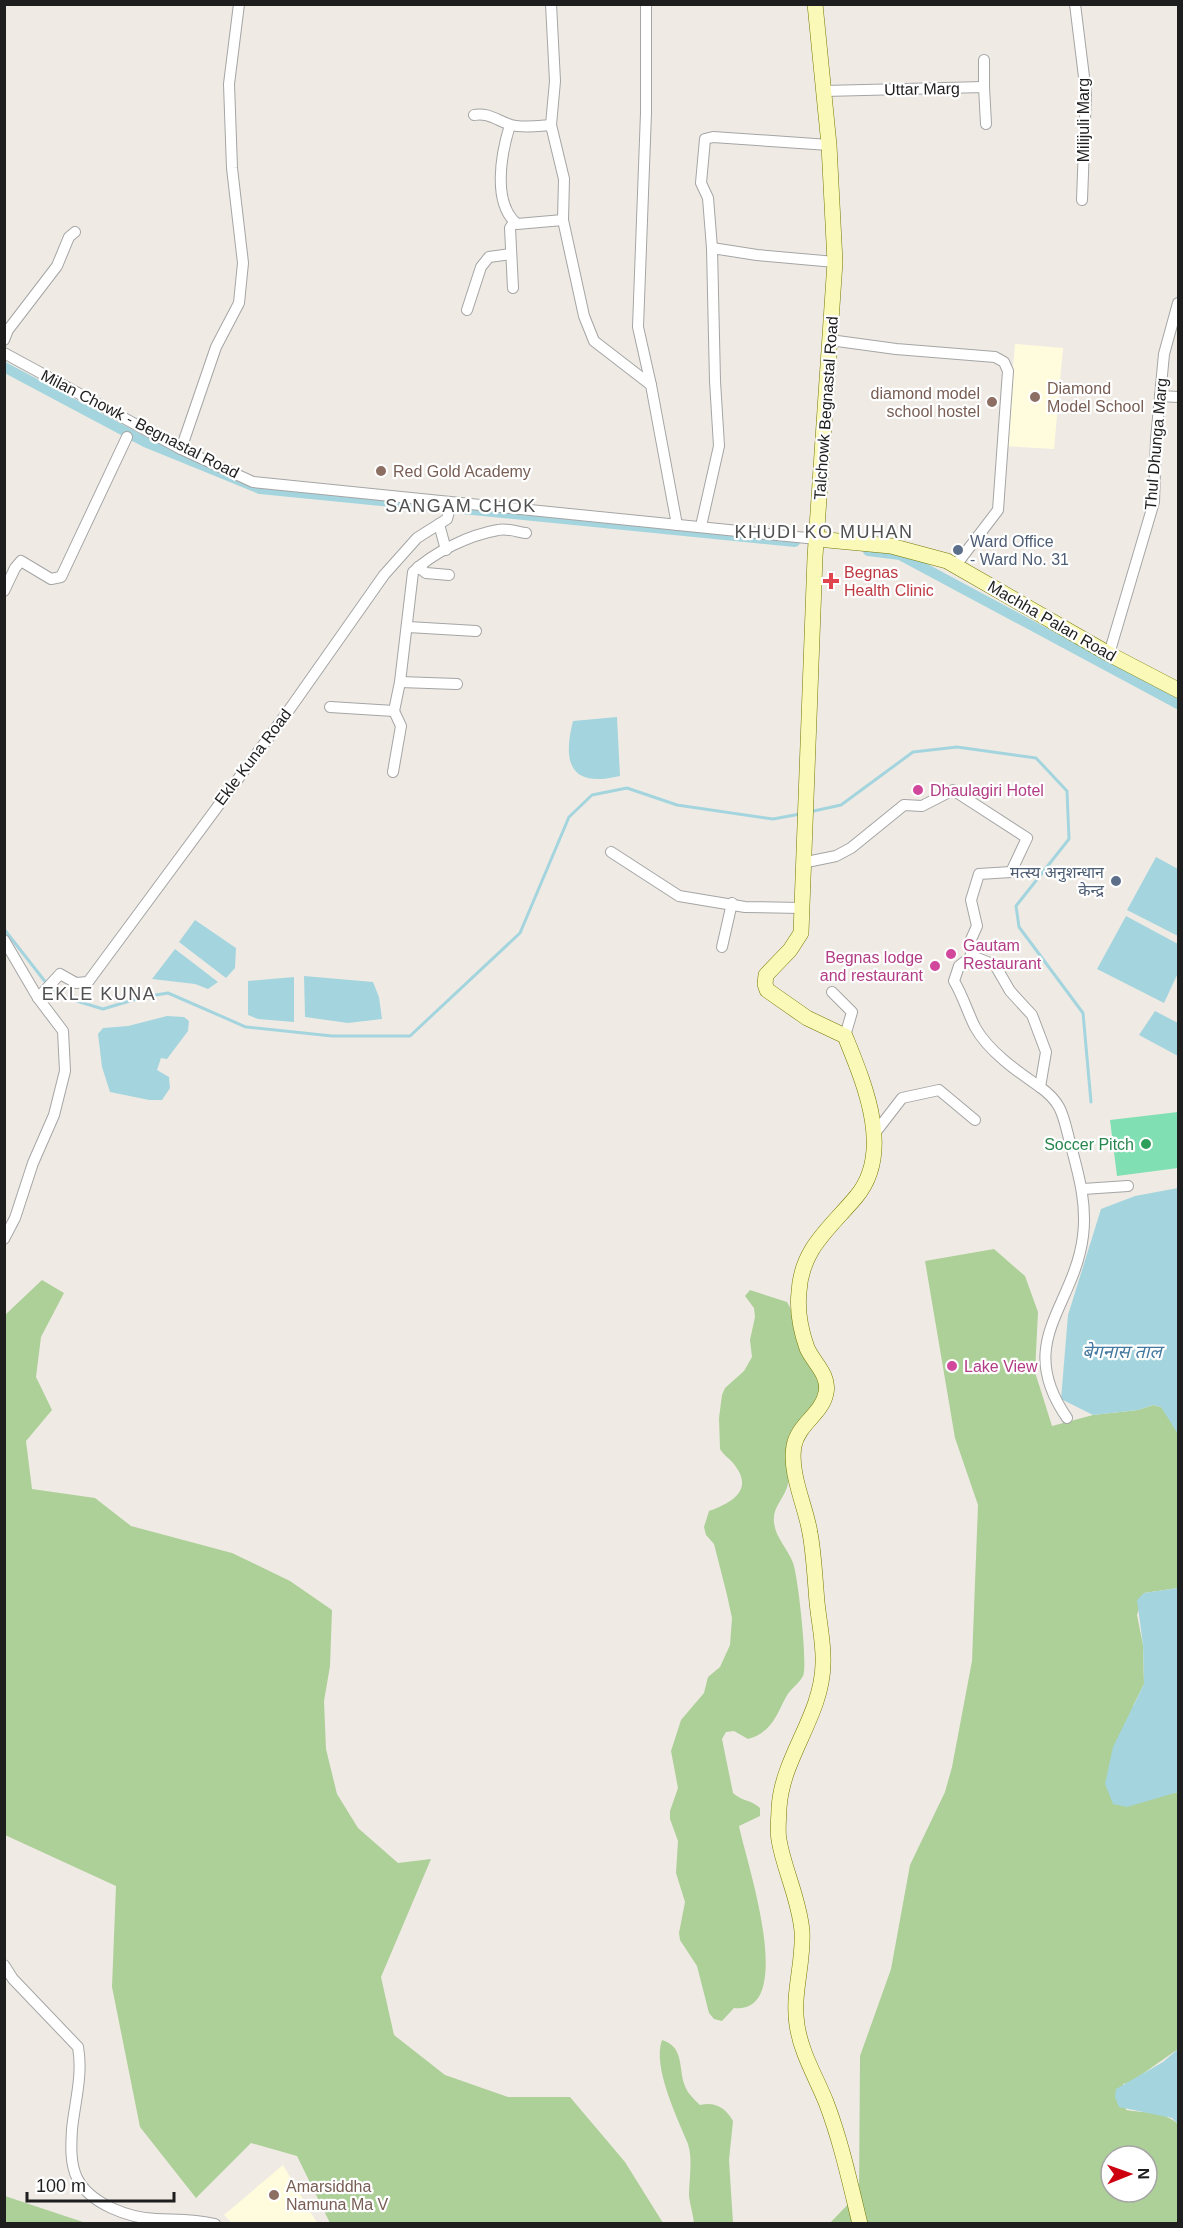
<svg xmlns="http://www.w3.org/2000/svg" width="1183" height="2228" viewBox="0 0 1183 2228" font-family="Helvetica,'Noto Sans Devanagari',sans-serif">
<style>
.education{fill:#fffcde}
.forest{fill:#adcf98;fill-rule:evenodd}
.pitch{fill:#81e0b3}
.water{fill:#a4d5de}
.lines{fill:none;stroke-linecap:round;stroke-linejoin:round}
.stream{stroke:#a4d5de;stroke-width:3}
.canal{stroke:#a4d5de;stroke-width:10}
.street-casing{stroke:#a5a5a5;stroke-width:12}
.secondary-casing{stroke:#747803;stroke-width:16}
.street{stroke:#fff;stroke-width:10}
.secondary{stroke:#faf9b7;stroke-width:15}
.education-dot{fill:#8d6e63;stroke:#fff;stroke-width:2}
.service-dot{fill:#5c6f8a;stroke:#fff;stroke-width:2}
.health-dot{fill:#e0444e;stroke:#fff;stroke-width:2}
.hotel-dot{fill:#d1479c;stroke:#fff;stroke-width:2}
.leisure-dot{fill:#2e9e5b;stroke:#fff;stroke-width:2}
.labels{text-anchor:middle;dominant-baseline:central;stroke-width:4.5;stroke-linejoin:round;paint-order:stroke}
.street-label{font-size:16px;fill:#1e1e1e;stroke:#fff}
.education-label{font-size:16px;fill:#785e54;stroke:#fff;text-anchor:start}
.service-label{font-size:16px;fill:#4e5e75;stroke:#fff;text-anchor:start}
.health-label{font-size:16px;fill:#be3a42;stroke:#fff;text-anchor:start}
.hotel-label{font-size:16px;fill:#b23c85;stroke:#fff;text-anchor:start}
.leisure-label{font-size:16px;fill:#27864d;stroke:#fff;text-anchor:end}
.neighbourhood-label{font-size:18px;letter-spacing:1.5px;fill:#515151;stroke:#fff}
.water-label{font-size:18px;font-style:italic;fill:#4378a0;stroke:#fff}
</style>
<rect width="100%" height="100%" fill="#efebe4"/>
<g class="education">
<polygon points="1015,344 1063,348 1054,449 1006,446"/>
<polygon points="283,2165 317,2223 232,2223 224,2215"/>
</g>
<g class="forest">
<path d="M994 1249 1025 1276 1038 1312 1035 1372 1052 1426 1093 1415 1138 1410 1153 1405 1161 1407 1166 1413 1178 1434V1588L1144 1593 1137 1615 1143 1645 1144 1684 1133 1706 1174 1793 1178 1792V2049L1131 2082 1123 2084 1126 2110C1144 2113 1164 2111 1178 2124V2223L829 2224 859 2193 860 2056 891 1969 910 1865 945 1792 952 1767 972 1661 978 1505 955 1438 925 1261ZM1111 2156H1147V2192H1111Z"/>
<polygon points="42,1280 64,1293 41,1337 36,1377 52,1410 26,1441 32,1489 95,1498 131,1526 232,1553 290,1581 332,1610 330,1666 324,1701 326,1749 337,1794 358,1828 398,1863 431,1859 381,1977 394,2035 445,2075 508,2097 570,2097 625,2162 663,2223 330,2223 297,2156 251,2143 196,2198 140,2127 112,1987 116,1886 5,1835 5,1315"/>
<path d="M750 1290 787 1302C795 1314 792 1324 796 1337 802 1356 827 1379 817 1399 810 1412 795 1421 789 1435 783 1450 791 1469 788 1484 785 1498 772 1507 774 1522 775 1537 788 1549 793 1563 798 1575 808 1667 803 1676 799 1684 790 1689 786 1697 776 1716 772 1732 748 1739L734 1731 726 1732 722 1739 733 1793C741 1801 752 1800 760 1808V1816L739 1826C745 1858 799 2014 734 2008L722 2021 714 2019 709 2013 697 1966 680 1940 679 1933 685 1902 676 1873 678 1841 670 1819V1811L678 1788 671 1751 681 1720 704 1693 708 1677 720 1667 730 1645 732 1618 727 1595 714 1544 706 1535 704 1527 709 1511C728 1504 754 1492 736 1467 732 1460 724 1456 720 1449L719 1418 722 1395 725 1388 744 1371 752 1357 750 1340 755 1317 754 1308 745 1296Z"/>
<path d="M662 2040C685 2047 678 2069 685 2086 687 2093 695 2100 700 2105 715 2101 726 2108 733 2121L729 2160 733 2223H694C693 2214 690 2205 689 2196 689 2180 693 2159 688 2144 678 2119 652 2067 662 2040Z"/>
<polygon points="5,2196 86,2223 5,2223"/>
</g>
<polygon class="pitch" points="1178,1112 1178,1168 1117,1176 1110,1120"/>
<g class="water">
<path d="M617 717 620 776C571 788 562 764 573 721Z"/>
<polygon points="1156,857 1178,869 1178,936 1127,910"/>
<polygon points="1126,916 1178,944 1178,973 1164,1003 1097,969"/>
<polygon points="195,920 236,948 235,968 226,978 179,942"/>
<polygon points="175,949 218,982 208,989 195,984 152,979"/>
<polygon points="304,976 373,982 379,997 382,1019 348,1023 305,1017"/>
<polygon points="294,977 294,1022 258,1019 248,1015 248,981"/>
<polygon points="1155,1011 1178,1023 1178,1056 1139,1035"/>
<polygon points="167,1016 184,1017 189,1021 188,1031 167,1059 161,1058 157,1070 169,1077 170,1088 162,1100 149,1100 110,1092 102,1067 98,1034 103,1028 128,1026"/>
<polygon points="1178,1188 1178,1434 1161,1407 1153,1405 1138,1410 1093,1415 1061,1399 1068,1315 1101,1209 1135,1196"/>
<polygon points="1178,1588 1178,1792 1127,1807 1113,1804 1105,1784 1113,1747 1144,1684 1143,1645 1137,1600 1144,1593"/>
<polygon points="1178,2049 1178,2124 1172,2118 1119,2107 1115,2097 1116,2089 1163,2062"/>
</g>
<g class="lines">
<g class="stream">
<polyline points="809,812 841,805 913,752 957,747 1036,758 1067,791 1069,839 1016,906 1019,927 1083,1013 1091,1102"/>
<polyline points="4,929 47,984"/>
<polyline points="51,989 57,995 103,1009 143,997 168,993 246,1027 332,1036 410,1036 520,933 569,817 592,795 627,788 677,805 773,819 800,814"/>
</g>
<g class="canal">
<polyline points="4,367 145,442 260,489 795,542"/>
<polyline points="868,551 900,555 1178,704"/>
</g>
<g class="street-casing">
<g id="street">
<polyline points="551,4 555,81 551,125 564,179 563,220 584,316 594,341 651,385 677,525"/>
<polyline points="646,4 646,113 638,327 651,385"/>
<polyline points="1075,4 1086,93 1082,200"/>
<polyline points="984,60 984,87"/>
<polyline points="824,91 984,87 986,124"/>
<path d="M474 115C488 112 498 121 511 125 523 128 538 126 551 125"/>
<path d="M510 125C501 154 492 203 517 224L563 220"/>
<polyline points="712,248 708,198 701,183 705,139 713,137 829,145"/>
<polyline points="513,288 510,228 514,222"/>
<polyline points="467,310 481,267 489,257 511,254"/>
<polyline points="4,340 8,330 57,266 69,237 75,232"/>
<polyline points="830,340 896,349 995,357 1004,362 1008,371 998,510 956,565"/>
<polyline points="4,353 181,449 253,482 817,539"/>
<polyline points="1160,396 1178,397"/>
<polyline points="181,449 216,347 239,303 243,263 232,168 229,84 239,4"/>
<polyline points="439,524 446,550"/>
<polyline points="701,526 719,446 715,381 712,248 757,255 835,262"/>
<polyline points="418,567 426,573 449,575"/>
<polyline points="4,591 15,568 21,561 51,579 61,577 127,437"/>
<polyline points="408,627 476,631"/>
<polyline points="1109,654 1154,502 1156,439 1164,354 1178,303"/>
<path d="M457 684 400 682 413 572C434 552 469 535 498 530 507 528 518 532 526 533"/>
<polyline points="330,707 394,711 400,682"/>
<polyline points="393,772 401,726 394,711"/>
<polyline points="611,852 679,896 745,907 801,908"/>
<path d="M802 863 836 856 851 848 904 805 922 806 953 790 1027 838 1011 872 979 874 971 900 977 926 969 944 972 956 995 965 1010 991 1032 1015 1046 1052 1040 1087C1064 1104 1063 1118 1071 1146 1079 1176 1087 1204 1083 1236 1074 1308 1014 1341 1067 1418"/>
<polyline points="4,940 38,998 63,1031 65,1071 54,1115 33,1163 15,1218 4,1239"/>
<polyline points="722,947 732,903"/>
<path d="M972 956 959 966 954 981C963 996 967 1011 975 1027 988 1051 1018 1072 1040 1087"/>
<polyline points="832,992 852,1012 845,1036"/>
<polyline points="38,998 60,974 76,983 88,982 289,710 384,575 417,538 447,519 451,503"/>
<polyline points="875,1133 902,1098 939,1090 975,1120"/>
<polyline points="1083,1189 1128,1186"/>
<path d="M4 1965 13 1979 78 2047C83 2075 75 2101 72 2129 71 2145 70 2163 77 2178 90 2204 129 2218 156 2219 177 2220 194 2219 215 2224"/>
</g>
</g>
<g class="secondary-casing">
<g id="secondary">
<path d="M815 4 829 145 835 262 815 557 801 933 790 950 766 975 765 984 767 990 807 1018 845 1036C864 1083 894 1152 856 1197 830 1228 801 1249 799 1292 797 1310 801 1331 807 1348 813 1362 830 1375 826 1393 822 1414 798 1424 794 1446 789 1473 806 1507 810 1533 814 1555 815 1579 817 1602 819 1623 824 1643 823 1664 822 1716 782 1757 779 1808 779 1818 777 1830 779 1840 784 1870 799 1898 802 1931 804 1963 792 1993 797 2025 801 2053 816 2077 826 2102 841 2141 850 2183 860 2224"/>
<polyline points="817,539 891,546 947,561 1109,654 1178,690"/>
</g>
</g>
<use href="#street" class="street"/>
<use href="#secondary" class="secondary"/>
</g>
<g class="education-dot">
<circle cx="1035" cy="397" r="6"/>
<circle cx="992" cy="402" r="6"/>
<circle cx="381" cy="471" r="6"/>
<circle cx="274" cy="2195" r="6"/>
</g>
<g class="service-dot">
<circle cx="958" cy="550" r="6"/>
<circle cx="1116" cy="881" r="6"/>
</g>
<path class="health-dot" d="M828 572h6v6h6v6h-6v6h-6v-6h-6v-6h6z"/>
<g class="hotel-dot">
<circle cx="918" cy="790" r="6"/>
<circle cx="951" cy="954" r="6"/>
<circle cx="935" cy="966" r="6"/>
<circle cx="952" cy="1366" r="6"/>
</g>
<circle class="leisure-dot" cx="1146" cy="1144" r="6"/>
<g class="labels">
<g class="street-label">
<text transform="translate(922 89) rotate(-1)">Uttar Marg</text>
<text transform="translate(1083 120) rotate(-90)">Milijuli Marg</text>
<text transform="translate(826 408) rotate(-86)">Talchowk Begnastal Road</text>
<text transform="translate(140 424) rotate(27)">Milan Chowk - Begnastal Road</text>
<text transform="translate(1156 444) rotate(-85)">Thul Dhunga Marg</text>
<text transform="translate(1052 621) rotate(30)">Machha Palan Road</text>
<text transform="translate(253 757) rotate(-53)">Ekle Kuna Road</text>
</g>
<g class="education-label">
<text x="1047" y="388">Diamond<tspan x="1047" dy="18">Model School</tspan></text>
<text x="980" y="393" text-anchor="end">diamond model<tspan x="980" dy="18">school hostel</tspan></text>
<text x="393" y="471">Red Gold Academy</text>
<text x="286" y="2186">Amarsiddha<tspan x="286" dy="18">Namuna Ma V</tspan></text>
</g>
<g class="service-label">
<text x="970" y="541">Ward Office<tspan x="970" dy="18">- Ward No. 31</tspan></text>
<text x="1104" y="872" text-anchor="end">मत्स्य अनुशन्धान<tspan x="1104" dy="18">केन्द्र</tspan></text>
</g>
<g class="health-label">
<text x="844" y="572">Begnas<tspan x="844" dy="18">Health Clinic</tspan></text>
</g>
<g class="hotel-label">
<text x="930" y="790">Dhaulagiri Hotel</text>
<text x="963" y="945">Gautam<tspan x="963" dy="18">Restaurant</tspan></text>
<text x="923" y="957" text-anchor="end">Begnas lodge<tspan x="923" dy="18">and restaurant</tspan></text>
<text x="964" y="1366">Lake View</text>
</g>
<g class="leisure-label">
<text x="1134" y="1144">Soccer Pitch</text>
</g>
<g class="neighbourhood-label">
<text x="461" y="506">SANGAM CHOK</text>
<text x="824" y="532">KHUDI KO MUHAN</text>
<text x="99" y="994">EKLE KUNA</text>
</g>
<g class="water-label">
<text x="1122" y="1352">बेगनास ताल</text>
</g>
</g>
<rect width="1183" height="2228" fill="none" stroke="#1e1e1e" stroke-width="12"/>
<g transform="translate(1129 2174) rotate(89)"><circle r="28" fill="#ffffff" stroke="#a5a5a5" stroke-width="1.5"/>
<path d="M0-4.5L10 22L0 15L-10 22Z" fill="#cd0010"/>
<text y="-9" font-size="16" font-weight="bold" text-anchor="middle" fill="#1e1e1e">N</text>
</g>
<path d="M27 2192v9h147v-9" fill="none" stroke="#1e1e1e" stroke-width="3"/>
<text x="36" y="2192" font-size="18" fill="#1e1e1e" stroke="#ffffff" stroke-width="4.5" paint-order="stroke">100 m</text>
</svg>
